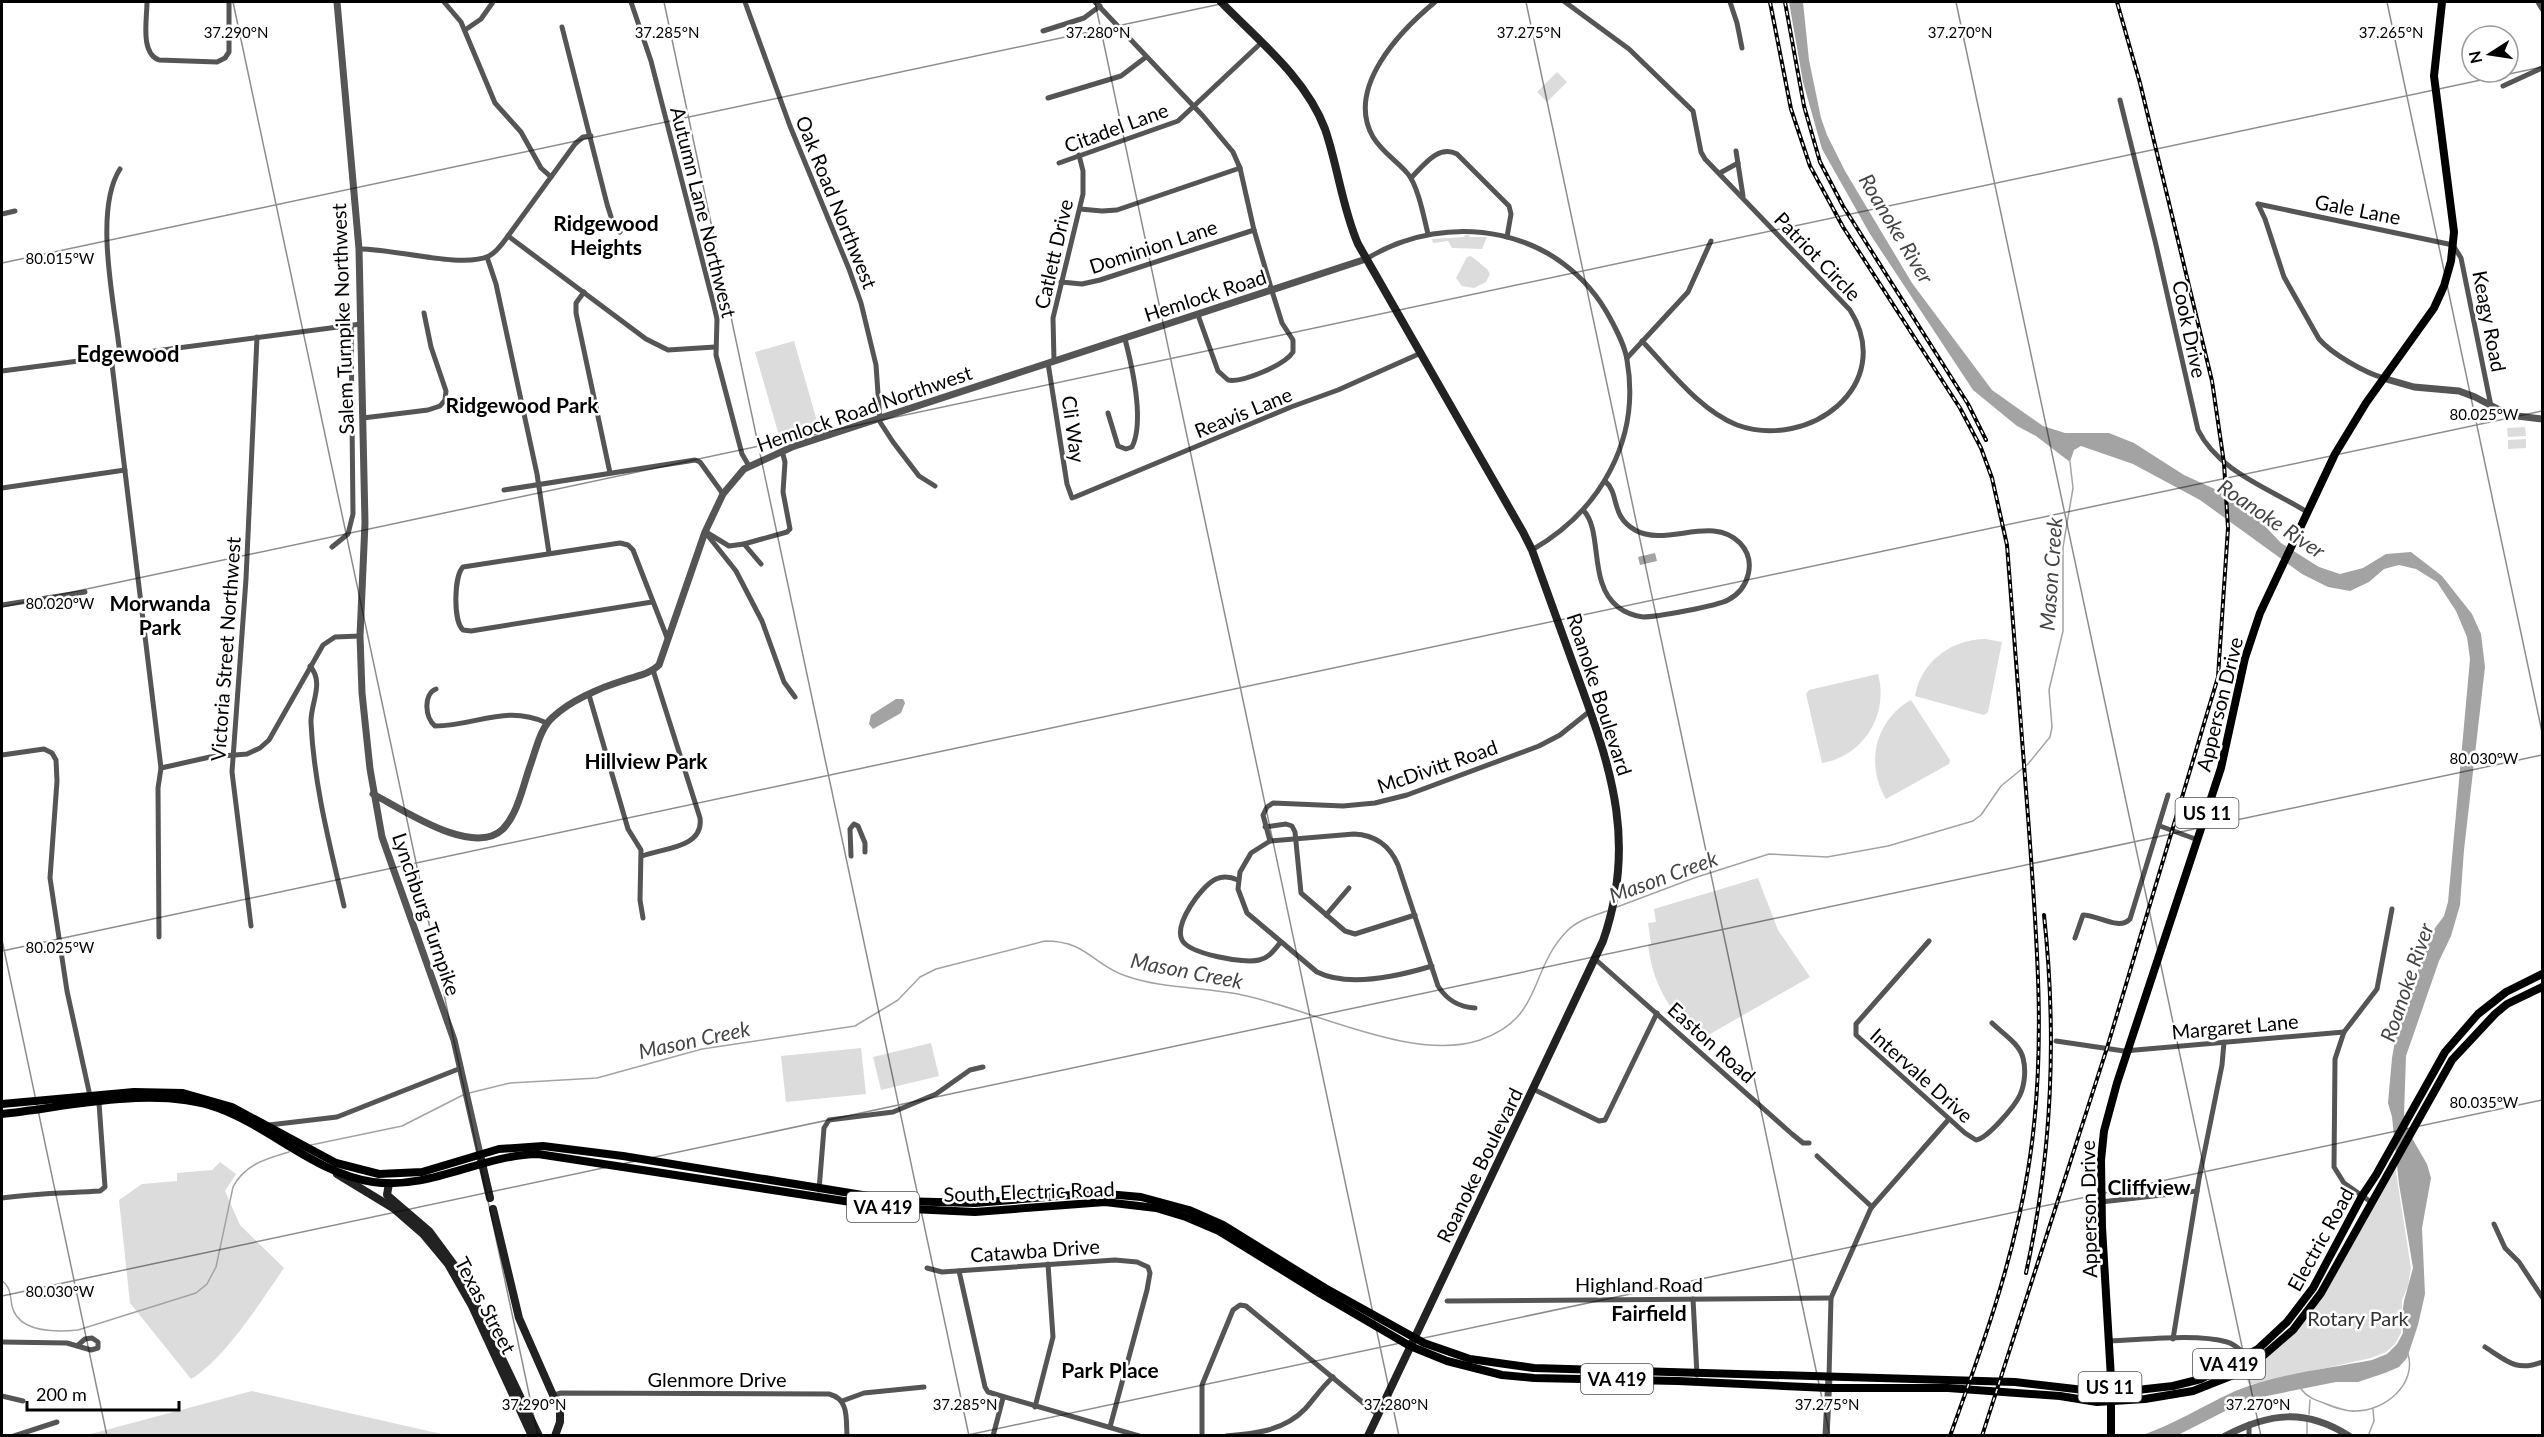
<svg xmlns="http://www.w3.org/2000/svg" width="2544" height="1437" viewBox="0 0 2544 1437" font-family="Lato,sans-serif">
<style>
.green{fill:#dcdcdc}
.water{fill:#a3a3a3}
.lines{fill:none;stroke-linecap:round;stroke-linejoin:round}
.stream{stroke:#a3a3a3;stroke-width:1.5}
.minor{stroke:#555;stroke-width:5}
.tertiary{stroke:#555;stroke-width:7}
.secondary{stroke:#222;stroke-width:8}
.primary{stroke:#000;stroke-width:8}
.rail-casing{stroke:#000;stroke-width:4}
.rail{stroke:#fff;stroke-width:1.5;stroke-dasharray:4.5;stroke-linecap:butt}
.ticks{fill:none;stroke:#000;stroke-width:1.5;stroke-opacity:0.45}
.labels{text-anchor:middle;dominant-baseline:central;stroke-width:5;stroke-linejoin:round;paint-order:stroke}
.shield{fill:#fff;stroke:#4c4c4c;stroke-width:1.5}
.shield-label{font-size:18px;font-weight:bold;fill:#000}
.street-label{font-size:20px;fill:#000;stroke:#fff}
.park-label{font-size:20px;fill:#333;stroke:#fff}
.neighbourhood-label{font-size:21px;font-weight:bold;fill:#000;stroke:#fff}
.water-label{font-size:21px;font-style:italic;fill:#444;stroke:#fff}
.quarter-label{font-size:22px;font-weight:bold;fill:#000;stroke:#fff}
.ticks-label{font-size:15px;text-anchor:middle;fill:#000;stroke:#fff;stroke-width:5;stroke-linejoin:round;paint-order:stroke}
</style>
<rect width="100%" height="100%" fill="#fff"/>
<g class="green">
<polygon points="1557,72 1567,82 1547,102 1537,92"/>
<polygon points="1465,235 1469,235 1470,237 1487,237 1482,249 1452,248 1448,241 1433,243 1432,239 1464,237"/>
<polygon points="1471,256 1487,269 1490,274 1486,282 1474,288 1462,286 1456,278 1467,257"/>
<polygon points="794,341 821,435 782,446 755,352"/>
<polygon points="2525,427 2526,436 2508,437 2507,428"/>
<polygon points="2526,439 2526,448 2508,449 2508,440"/>
<path d="M1986 639 2002 642 1988 712 1984 715 1915 696C1921 661 1952 639 1986 639Z"/>
<path d="M1878 674C1889 714 1864 756 1822 763L1806 694 1809 690Z"/>
<path d="M1911 700 1950 760 1949 764 1886 799C1865 764 1875 720 1911 700Z"/>
<path d="M1758 878 1778 930 1810 977 1703 1038C1670 1015 1653 985 1648 945L1651 944 1648 923 1656 922 1654 909Z"/>
<polygon points="931,1043 939,1076 881,1090 873,1057"/>
<polygon points="861,1048 866,1094 786,1102 781,1056"/>
<path d="M220 1162 236 1174 225 1191 240 1225 284 1268C261 1301 225 1359 191 1379L130 1303 119 1200 142 1184 177 1181V1173L212 1170Z"/>
<polygon points="2395,1166 2411,1268 2408,1286 2402,1300 2401,1333 2395,1344 2386,1352 2371,1358 2249,1385 2244,1373 2288,1339 2313,1311"/>
<polygon points="252,1391 446,1435 87,1435"/>
</g>
<g class="water">
<path d="M1789 2H1803L1809 60 1821 118 1827 135 1845 171 1912 283 1992 390 2043 426 2065 433H2109L2134 443 2184 475 2230 496 2248 508 2281 543 2319 567 2340 574 2363 568 2386 554 2411 552 2442 576 2472 614 2481 634 2485 667 2464 850 2460 905 2451 936 2439 961 2406 1056 2404 1115 2409 1133 2427 1164 2431 1178 2422 1228 2425 1294 2418 1325 2407 1358 2399 1367 2385 1373 2358 1382H2336L2247 1400 2178 1435H2143C2174 1424 2201 1407 2231 1393 2274 1374 2326 1369 2372 1360L2387 1354 2397 1344 2403 1333 2402 1316 2404 1301 2413 1268 2399 1184 2392 1117 2388 1103 2392 1058 2396 1035 2421 961 2432 932 2444 916 2448 902 2470 659 2467 637 2456 611 2437 582 2416 569 2399 565 2384 569 2369 582 2350 591 2328 587 2302 574 2200 500 2133 464 2081 446 2074 450 2070 462 2036 436 2017 426 1973 390 1870 234 1822 149 1803 82Z"/>
<polygon points="1655,553 1657,561 1640,565 1638,557"/>
<polygon points="896,699 903,699 905,703 901,713 873,729 869,724 871,715"/>
</g>
<g class="lines">
<g class="stream">
<polyline points="1617,907 1694,878 1769,854 1827,857 1888,846 1973,821 1981,815 2001,786 2028,764 2050,737 2052,727 2049,690 2063,631 2063,547 2073,488 2070,462"/>
<path d="M469 1093 510 1083 597 1078 702 1049 855 1026 898 1000 920 977 936 969 1045 941C1088 941 1092 965 1126 976 1163 989 1204 987 1242 995 1309 1008 1413 1063 1480 1040 1544 1018 1528 971 1567 931 1578 920 1593 916 1607 911"/>
<polyline points="311,1145 402,1126 465,1094"/>
<path d="M2 1281C11 1287 10 1296 12 1306 18 1333 57 1332 78 1330L196 1293 207 1284 216 1267 233 1187C245 1164 266 1159 289 1152"/>
<path d="M2301 1389C2307 1397 2315 1400 2324 1403 2334 1407 2346 1412 2356 1411 2385 1411 2417 1384 2408 1354"/>
<polyline points="2309,1414 2310,1400"/>
<polyline points="2307,1436 2307,1422"/>
<polyline points="2368,1436 2374,1421 2373,1409"/>
</g>
<g class="minor">
<path d="M147 2C147 19 140 53 159 60L217 62 225 58 229 52V2"/>
<polyline points="444,2 461,22 495,103 521,132 541,168 551,177"/>
<polyline points="631,2 651,61 714,306 717,319 716,355 742,454 749,466"/>
<polyline points="745,2 790,126 849,269 861,303 876,365 880,422 893,442 919,476 935,486"/>
<path d="M1095 2 1203 116 1233 152 1240 168 1254 230 1272 291 1282 323 1293 340V352C1285 365 1242 383 1228 380L1218 371 1198 315"/>
<path d="M1565 2 1629 49 1693 111 1701 152 1705 159 1850 310C1897 385 1809 451 1737 425 1699 410 1670 370 1642 341"/>
<polyline points="1730,2 1737,23 1742,48"/>
<polyline points="2538,2 2542,9"/>
<polyline points="562,27 607,204 612,220 620,232"/>
<polyline points="465,30 481,19 493,2"/>
<polyline points="1043,31 1084,18 1100,6"/>
<polyline points="2503,86 2542,68"/>
<polyline points="1048,98 1121,76 1146,57"/>
<path d="M2120 100 2156 245 2198 430C2219 472 2269 488 2307 512"/>
<polyline points="1736,151 1743,196"/>
<polyline points="1059,163 1178,121 1261,43"/>
<path d="M120 169C93 211 115 306 120 355"/>
<polyline points="1720,173 1738,163"/>
<path d="M1411 178C1423 166 1438 144 1457 154L1509 206 1511 214 1507 237"/>
<polyline points="2258,204 2453,245 2461,258 2491,406"/>
<path d="M2258 204 2265 219 2284 277 2319 339C2332 354 2365 373 2384 378"/>
<polyline points="1080,209 1102,211 1117,210 1240,168"/>
<polyline points="2,214 15,211"/>
<path d="M1428 234C1424 218 1418 186 1408 174 1397 161 1382 152 1373 137 1345 88 1400 31 1435 2"/>
<polyline points="508,236 646,339 668,350 715,347"/>
<path d="M359 249C391 248 462 269 489 256 497 252 503 243 508 236L575 144 583 137 591 136"/>
<polyline points="487,257 496,284 537,474 549,553"/>
<path d="M1366 259C1450 208 1562 228 1610 318 1617 331 1625 346 1627 360 1641 440 1600 511 1532 550"/>
<polyline points="1061,282 1082,284 1100,280 1254,230"/>
<polyline points="584,292 576,303 576,313 610,473"/>
<polyline points="111,356 161,768 158,788 159,937"/>
<polyline points="1627,358 1688,292 1711,241"/>
<polyline points="1054,361 1053,318 1083,194 1083,171 1079,155"/>
<polyline points="1048,363 1067,484 1072,498"/>
<polyline points="2,371 361,324"/>
<path d="M1108 413 1118 446 1126 449 1132 447C1145 421 1132 366 1125 339"/>
<polyline points="363,418 428,410 440,406 445,400 446,391 431,347 424,313"/>
<polyline points="2,488 125,470"/>
<polyline points="504,490 695,460 700,462 723,494"/>
<polyline points="1075,497 1291,407 1338,390 1421,353"/>
<path d="M1584 511C1603 532 1588 584 1618 607 1626 613 1634 616 1643 617 1656 617 1717 606 1728 600 1749 589 1757 561 1740 543 1712 514 1666 548 1635 530 1610 516 1620 494 1605 481"/>
<polyline points="705,532 736,571 762,621 784,682 795,697"/>
<polyline points="706,532 729,546 744,544 761,564"/>
<polyline points="744,544 787,532 790,529 783,492 785,462 782,451"/>
<polyline points="332,547 348,534 353,514 351,325"/>
<path d="M652 602 471 631 463 630C453 621 454 576 463 567L620 543 628 545 633 550 668 640"/>
<polyline points="2,605 85,592"/>
<path d="M310 666C325 683 310 704 311 723 314 785 330 846 344 906"/>
<path d="M436 689C423 694 425 718 435 726 476 726 505 704 547 723"/>
<polyline points="589,695 628,829 641,850 640,900 643,918"/>
<polyline points="2,755 44,749 52,753 56,760 57,781 50,878 67,991 90,1096"/>
<polyline points="161,768 210,757 247,754 260,748 269,740 323,645 335,637 360,636"/>
<polyline points="2160,826 2198,840"/>
<polyline points="1265,827 1286,824 1292,826 1295,832 1301,893 1345,931 1355,934 1415,915"/>
<polyline points="1270,841 1263,815 1267,807 1273,803 1343,806 1375,803 1407,795 1539,746 1560,735 1590,711"/>
<path d="M642 856C663 848 704 848 700 818L653 670"/>
<polyline points="851,856 850,829 854,824 858,826 865,843 865,852"/>
<path d="M1238 880C1231 877 1223 876 1216 879 1201 886 1174 924 1182 940 1189 954 1245 964 1259 960 1269 958 1274 950 1280 943"/>
<polyline points="1326,915 1349,888"/>
<polyline points="251,926 232,772 246,579 257,337"/>
<path d="M2075 938 2083 915C2098 915 2119 931 2130 919L2168 795"/>
<path d="M1929 941 1856 1024V1035L1965 1133 1976 1140C1987 1139 2015 1106 2020 1095 2025 1084 2026 1069 2023 1058 2020 1044 2002 1033 1992 1023"/>
<polyline points="1595,959 1792,1134 1803,1143 1809,1143"/>
<path d="M1432 966C1399 976 1349 988 1317 972L1247 913 1238 889 1240 872 1251 853 1270 841 1354 834C1375 835 1390 846 1398 865L1438 986C1447 1000 1458 1007 1475 1008"/>
<polyline points="2056,1041 2124,1051 2344,1032"/>
<polyline points="1533,1089 1599,1121 1605,1120 1657,1013"/>
<polyline points="269,1125 337,1117 461,1068"/>
<polyline points="1817,1156 1872,1207"/>
<polyline points="819,1190 824,1128 829,1120 893,1112 936,1094 970,1070 983,1067"/>
<path d="M2 1198C34 1193 67 1193 100 1191L105 1187 99 1103"/>
<polyline points="2101,1202 2197,1191"/>
<polyline points="2371,1202 2344,1183 2334,1167 2335,1059 2344,1032 2377,989 2392,909"/>
<polyline points="2494,1224 2505,1248 2519,1262 2542,1297"/>
<polyline points="927,1268 942,1272 1115,1260 1137,1262 1148,1267 1150,1273 1147,1290 1110,1427"/>
<polyline points="959,1271 985,1387 988,1392 1139,1436"/>
<polyline points="1693,1299 1697,1375"/>
<polyline points="1447,1301 1831,1298"/>
<polyline points="2173,1339 2199,1179 2222,1065 2224,1042"/>
<path d="M2109 1341C2142 1340 2196 1333 2227 1342 2235 1344 2240 1350 2246 1355"/>
<polyline points="2,1342 67,1343 91,1350 98,1348 98,1342 92,1338 85,1339 77,1346"/>
<path d="M2485 1347C2507 1361 2516 1372 2542 1362"/>
<polyline points="1829,1377 1831,1298 1871,1208 1949,1119"/>
<path d="M554 1395 561 1393 829 1394C849 1399 846 1418 847 1436"/>
<polyline points="2,1396 23,1401"/>
<polyline points="842,1401 864,1393 924,1387"/>
<polyline points="1035,1407 1053,1337 1048,1264"/>
<polyline points="2249,1424 2249,1436"/>
<polyline points="14,1436 57,1422"/>
<polyline points="993,1436 1003,1398"/>
<polyline points="1202,1436 1202,1385 1233,1310 1240,1305 1246,1306 1378,1415"/>
<path d="M1226 1436C1254 1434 1284 1431 1305 1409 1314 1399 1322 1387 1333 1377"/>
</g>
<g class="tertiary">
<polyline points="337,2 359,249 365,523 360,636 362,693 370,769 382,837 454,1040 480,1154"/>
<polyline points="2386,379 2414,387 2459,391 2475,397 2509,415 2542,419"/>
<path d="M373 794C402 809 473 858 503 829 518 813 523 786 530 766 536 750 540 728 553 717 570 701 599 688 622 681 635 676 649 675 659 665L705 532 723 494 744 469 792 447 1366 259"/>
<polyline points="1826,1436 1829,1377"/>
<path d="M2225 1436C2269 1413 2305 1408 2349 1436"/>
</g>
<g class="secondary">
<path d="M1221 2C1258 40 1306 78 1325 129 1338 167 1342 207 1358 244L1523 532 1532 550C1548 594 1564 639 1580 683 1613 773 1636 846 1603 941L1368 1436"/>
<polyline points="481,1159 490,1198"/>
<polyline points="337,1174 393,1208 423,1234 448,1264 472,1306 532,1436"/>
<polyline points="389,1183 387,1195 429,1231 463,1277 539,1436"/>
<polyline points="493,1209 519,1318 560,1411 560,1422 555,1436"/>
</g>
<g class="primary">
<polyline points="2,1104 134,1092 183,1093 232,1107 336,1163 379,1174 422,1172 499,1149 543,1146 623,1156 899,1201 975,1203 1095,1193 1141,1197 1189,1210 1223,1225 1325,1288 1424,1343 1470,1359 1534,1368 2015,1382 2110,1393 2173,1386 2201,1379 2258,1349 2287,1322 2313,1288 2362,1196 2376,1175 2445,1052 2478,1014 2506,992 2542,974"/>
<path d="M2 1114C68 1107 154 1085 218 1108 272 1128 315 1173 373 1182 431 1190 481 1155 538 1154L890 1208 975 1212 1105 1202 1156 1208 1186 1217 1219 1231 1321 1294 1410 1346 1447 1361 1502 1375 1534 1378 1678 1381 1828 1388H1948L2060 1396 2097 1402 2145 1399 2193 1391 2236 1374 2264 1355 2293 1330 2321 1293 2452 1060 2495 1014 2507 1004 2542 987"/>
<polyline points="2111,1436 2111,1378 2102,1227 2101,1160 2104,1131 2117,1083 2221,768 2245,658 2260,613 2335,454 2366,403 2434,308 2444,286 2451,261 2454,232 2434,76 2442,2"/>
</g>
<g class="rail-casing">
<g id="rail">
<path d="M1770 2 1791 109 1810 166 1843 227 1960 408 1981 448 1992 478 2007 545C2015 644 2023 744 2030 844 2038 953 2046 1061 2028 1170 2013 1262 1982 1348 1950 1436"/>
<polyline points="1785,2 1804,106 1820,162 1843,206 1968,404 1986,440"/>
<path d="M2026 1273C2052 1155 2057 1035 2044 915"/>
<polyline points="1982,1436 2107,1048 2218,677 2228,528 2224,463 2212,381 2140,83 2117,2"/>
</g>
</g>
<use href="#rail" class="rail"/>
</g>
<path class="ticks" d="M233 2 538 1436M664 2 969 1436M1095 2 1399 1436M1526 2 1830 1436M1956 2 2261 1436M2387 2 2542 732M2 263 1230 2M2 607 2542 67M2 940 107 1436M2 951 2542 411M2 1296 2542 755M963 1436 2542 1100"/>
<g class="labels">
<g class="shield">
<rect x="2175.5" y="798" width="63" height="30" rx="4.5"/>
<rect x="847" y="1192" width="72" height="30" rx="4.5"/>
<rect x="2193" y="1349" width="72" height="30" rx="4.5"/>
<rect x="1581" y="1364" width="72" height="30" rx="4.5"/>
<rect x="2078.5" y="1372" width="63" height="30" rx="4.5"/>
</g>
<g class="shield-label">
<text x="2207" y="813">US 11</text>
<text x="883" y="1207">VA 419</text>
<text x="2229" y="1364">VA 419</text>
<text x="1617" y="1379">VA 419</text>
<text x="2110" y="1387">US 11</text>
</g>
<g class="street-label">
<text transform="translate(1116 127) rotate(-20)">Citadel Lane</text>
<text transform="translate(837 202) rotate(68)">Oak Road Northwest</text>
<text transform="translate(2358 209) rotate(11)">Gale Lane</text>
<text transform="translate(704 212) rotate(76)">Autumn Lane Northwest</text>
<text transform="translate(1153 246) rotate(-18)">Dominion Lane</text>
<text transform="translate(1053 254) rotate(-77)">Catlett Drive</text>
<text transform="translate(1818 256) rotate(46)">Patriot Circle</text>
<text transform="translate(1205 295) rotate(-18)">Hemlock Road</text>
<text transform="translate(342 319) rotate(-92)">Salem Turnpike Northwest</text>
<text transform="translate(2490 321) rotate(79)">Keagy Road</text>
<text transform="translate(2190 329) rotate(78)">Cook Drive</text>
<text transform="translate(864 408) rotate(-19)">Hemlock Road Northwest</text>
<text transform="translate(1243 412) rotate(-22)">Reavis Lane</text>
<text transform="translate(1074 429) rotate(82)">Cli Way</text>
<text transform="translate(225 649) rotate(-86)">Victoria Street Northwest</text>
<text transform="translate(1600 694) rotate(72)">Roanoke Boulevard</text>
<text transform="translate(2219 704) rotate(-76)">Apperson Drive</text>
<text transform="translate(1437 766) rotate(-19)">McDivitt Road</text>
<text transform="translate(427 914) rotate(71)">Lynchburg Turnpike</text>
<text transform="translate(2235 1026) rotate(-5)">Margaret Lane</text>
<text transform="translate(1712 1042) rotate(42)">Easton Road</text>
<text transform="translate(1922 1075) rotate(42)">Intervale Drive</text>
<text transform="translate(1479 1165) rotate(-64)">Roanoke Boulevard</text>
<text transform="translate(1029 1191) rotate(-2)">South Electric Road</text>
<text transform="translate(2088 1209) rotate(-91)">Apperson Drive</text>
<text transform="translate(2320 1239) rotate(-61)">Electric Road</text>
<text transform="translate(1035 1250) rotate(-4)">Catawba Drive</text>
<text x="1639" y="1284">Highland Road</text>
<text transform="translate(486 1305) rotate(62)">Texas Street</text>
<text x="717" y="1379">Glenmore Drive</text>
</g>
<g class="park-label">
<text x="2358" y="1318">Rotary Park</text>
</g>
<g class="neighbourhood-label">
<text x="606" y="222">Ridgewood<tspan x="606" dy="24">Heights</tspan></text>
<text x="522" y="404">Ridgewood Park</text>
<text x="160" y="602">Morwanda<tspan x="160" dy="24">Park</tspan></text>
<text x="646" y="760">Hillview Park</text>
<text x="2149" y="1186">Cliffview</text>
<text x="1649" y="1312">Fairfield</text>
<text x="1110" y="1369">Park Place</text>
</g>
<g class="water-label">
<text transform="translate(1897 228) rotate(59)">Roanoke River</text>
<text transform="translate(2272 518) rotate(34)">Roanoke River</text>
<text transform="translate(2050 574) rotate(-86)">Mason Creek</text>
<text transform="translate(1663 876) rotate(-20)">Mason Creek</text>
<text transform="translate(1187 970) rotate(11)">Mason Creek</text>
<text transform="translate(2406 982) rotate(-71)">Roanoke River</text>
<text transform="translate(694 1039) rotate(-12)">Mason Creek</text>
</g>
<g class="quarter-label">
<text x="128" y="353">Edgewood</text>
</g>
</g>
<g class="ticks-label">
<text x="236" y="38">37.290°N</text>
<text x="667" y="38">37.285°N</text>
<text x="1098" y="38">37.280°N</text>
<text x="1529" y="38">37.275°N</text>
<text x="1960" y="38">37.270°N</text>
<text x="2391" y="38">37.265°N</text>
<text x="60" y="264">80.015°W</text>
<text x="2484" y="420">80.025°W</text>
<text x="60" y="609">80.020°W</text>
<text x="2484" y="764">80.030°W</text>
<text x="60" y="953">80.025°W</text>
<text x="2484" y="1108">80.035°W</text>
<text x="60" y="1297">80.030°W</text>
<text x="534" y="1410">37.290°N</text>
<text x="965" y="1410">37.285°N</text>
<text x="1396" y="1410">37.280°N</text>
<text x="1827" y="1410">37.275°N</text>
<text x="2258" y="1410">37.270°N</text>
</g>
<rect width="2544" height="1437" fill="none" stroke="#000000" stroke-width="6"/>
<g transform="translate(2490 54) rotate(258)"><circle r="28" fill="#ffffff" stroke="#999999" stroke-width="1.5"/>
<path d="M0-4.5L10 22L0 15L-10 22Z" fill="#000000"/>
<text y="-9" font-size="16" font-weight="bold" text-anchor="middle" fill="#000000">N</text>
</g>
<path d="M27 1401v9h152v-9" fill="none" stroke="#000000" stroke-width="3"/>
<text x="36" y="1401" font-size="18" fill="#000000" stroke="#ffffff" stroke-width="4.5" paint-order="stroke">200 m</text>
</svg>
